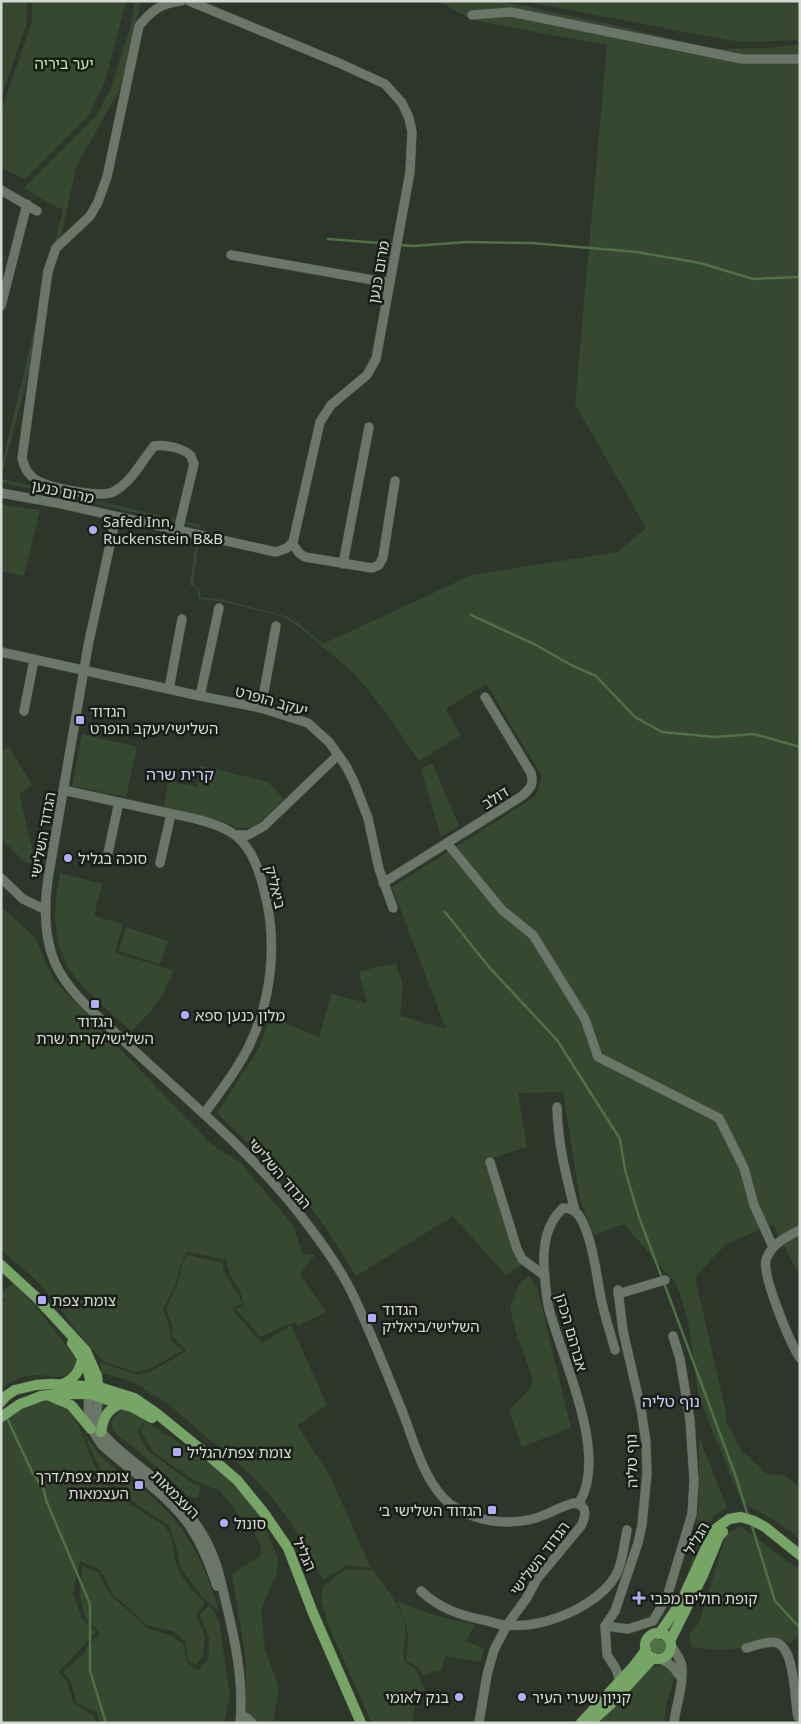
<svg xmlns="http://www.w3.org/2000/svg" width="801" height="1724" viewBox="0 0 801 1724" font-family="'Noto Sans','Noto Sans Hebrew',sans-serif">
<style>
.green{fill:#364930}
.water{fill:#507144}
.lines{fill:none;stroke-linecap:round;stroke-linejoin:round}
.stream{stroke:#507144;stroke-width:2.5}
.minor-casing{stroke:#4b5249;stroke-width:10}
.major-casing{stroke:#4b5249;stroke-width:11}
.minor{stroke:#6c7569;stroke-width:9}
.major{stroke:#76a665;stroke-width:10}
.poi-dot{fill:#b3adf9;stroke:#191c17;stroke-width:2}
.labels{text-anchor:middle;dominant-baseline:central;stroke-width:5;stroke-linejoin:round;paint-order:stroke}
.park-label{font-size:15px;fill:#b8eca5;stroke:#191c17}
.street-label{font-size:15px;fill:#d4d9d3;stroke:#191c17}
.poi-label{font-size:15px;fill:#d4d9d3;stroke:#191c17;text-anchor:start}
.neighbourhood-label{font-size:16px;fill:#cfccf8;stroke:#191c17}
</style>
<rect width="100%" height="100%" fill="#2e362c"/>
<g class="green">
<polygon points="1,1 27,1 27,22 1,98"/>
<polygon points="32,1 126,1 106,78 89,115 25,179 1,168 1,112 32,22"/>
<polygon points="135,1 141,1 121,87 76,167 43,321 1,478 1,468 63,209 54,206 24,188 97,115 111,88 131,25"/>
<polygon points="439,1 500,1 610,24 714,49 770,48 800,44 800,1277 773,1224 725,1245 695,1277 726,1413 726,1422 742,1451 767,1474 784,1475 800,1487 800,1539 774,1520 742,1502 699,1398 688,1320 677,1285 624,1224 594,1235 580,1199 563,1092 518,1093 527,1147 489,1159 522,1265 506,1275 453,1216 356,1276 324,1225 303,1197 217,1113 259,1048 270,1017 319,1037 331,994 367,1003 359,972 380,966 396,964 403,985 400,1016 446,1029 392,887 536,796 542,776 486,684 445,709 461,735 419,761 384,710 354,673 300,628 284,617 225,602 199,599 197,588 190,585 198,527 1,482 1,479 201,525 193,584 199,588 201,597 224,600 285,616 298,623 323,644 472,575 618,552 646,528 575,404 607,45 472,20"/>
<polygon points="524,1 800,1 800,40 741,42 669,29"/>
<polygon points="1,505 40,510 24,576 1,571"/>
<polygon points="82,734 137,747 126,797 72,786"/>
<polygon points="9,747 32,785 19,794 37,868 21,859 1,838 1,752"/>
<polygon points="432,763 459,826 441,837 421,769"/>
<polygon points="200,765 268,782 284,799 261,821 252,827 242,829 224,822 164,806 168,781 197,787"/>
<path d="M60 873 102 884 94 916 123 924 115 953 173 970C165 995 151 1013 131 1031 113 1014 91 997 75 977 51 947 53 908 60 873Z"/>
<path d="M1 907 34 936 54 980 211 1144 241 1163 275 1204 294 1227 302 1253 315 1255 300 1274 326 1312 298 1326 295 1322 277 1329 261 1337 235 1309 243 1307C245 1289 227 1279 227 1260L187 1252 182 1260 175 1285 163 1309 169 1326 171 1340 183 1350 150 1369 135 1372 103 1361 77 1332 57 1304 36 1280 1 1250Z"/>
<polygon points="126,927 168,941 160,964 119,951"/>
<path d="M189 1255 223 1263C222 1279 239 1289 242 1304L231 1308 262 1343 291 1325 327 1405 297 1426 329 1474 371 1568 347 1565 323 1580 293 1526 273 1498 249 1473 167 1403 133 1382 102 1373 100 1362 137 1375 152 1371 187 1351 172 1336 173 1327 166 1309 177 1285 183 1261Z"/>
<polygon points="529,1276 537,1287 571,1428 522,1447 509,1410 528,1391 533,1380 518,1338 510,1309 518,1286"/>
<path d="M13 1283 36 1307 75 1357 77 1365C65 1386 46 1371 26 1376 18 1378 9 1383 1 1388V1303L5 1300 1 1296V1293Z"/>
<path d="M47 1398C81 1408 81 1440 96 1467 105 1482 125 1501 139 1510 146 1516 159 1520 165 1527 174 1537 172 1551 176 1563 181 1580 194 1591 205 1603L196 1615 205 1637 203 1656 195 1665 188 1660 185 1641 173 1631 147 1625 112 1593 100 1570 80 1561 73 1593 81 1618 96 1632 59 1672 67 1681 73 1703 94 1716 95 1723H1V1423L12 1411Z"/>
<polygon points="123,1408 147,1417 138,1432 147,1450 190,1482 200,1486 199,1494 196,1498 189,1497 150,1461 120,1437 114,1431 111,1421"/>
<polygon points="145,1421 201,1457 227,1476 253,1504 270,1538 278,1560 276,1576 261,1609 265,1650 279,1688 273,1723 246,1723 246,1661 232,1574 260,1556 261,1545 251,1527 242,1519 220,1491 195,1481 153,1452 141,1431"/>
<path d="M83 1431C88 1438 92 1446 98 1453 113 1470 135 1482 152 1497 188 1527 206 1568 219 1611L202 1597 180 1566 176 1546 169 1525C143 1509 116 1493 99 1467 93 1456 88 1442 83 1431Z"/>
<path d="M699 1437 727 1508C702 1516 697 1551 690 1573L699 1501Z"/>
<polygon points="740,1526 800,1570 800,1633 790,1644 787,1641 722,1650 691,1647 689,1635 699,1623 726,1535"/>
<polygon points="82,1566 98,1572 110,1595 149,1629 170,1635 184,1645 187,1663 198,1671 209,1658 209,1637 200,1615 209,1605 219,1620 230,1696 224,1723 99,1723 97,1711 96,1712 76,1703 71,1682 63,1672 84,1654 87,1646 91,1644 100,1632 85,1618 80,1595"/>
<path d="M346 1569 373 1570C383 1583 402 1608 405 1624 408 1637 401 1650 405 1662L415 1668 425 1689 416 1699 412 1723H372L328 1625 321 1598 324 1585Z"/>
<path d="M397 1601 430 1614 475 1625 466 1641 484 1649 481 1662 445 1656 441 1671H435L423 1676 418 1667 406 1660C410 1634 408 1625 397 1601Z"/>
<polygon points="663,1664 675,1675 667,1702 664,1723 595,1723 651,1668"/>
</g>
<circle class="water" cx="659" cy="1646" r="10"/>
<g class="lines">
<g class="stream">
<polyline points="328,239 393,244"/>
<polyline points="399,245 414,246 466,242 532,243 637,252 700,263 753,279 800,277"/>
<polyline points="471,615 536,645 571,665 596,676 635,717 662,732 715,737 754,734 800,747"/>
<polyline points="445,912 489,967 557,1040 620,1139 625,1170 639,1217 662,1278"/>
<polyline points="664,1283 736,1477 748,1516"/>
<polyline points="7,1418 32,1472 44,1490 46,1500 90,1604 90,1671 106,1723"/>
<polyline points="751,1523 775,1601 800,1628"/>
</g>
<g class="minor-casing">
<g id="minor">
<polyline points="472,15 511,12 742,59 800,59"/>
<polyline points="1,190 37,211"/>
<polyline points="231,255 390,283"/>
<polyline points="1,306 27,204"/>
<polyline points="1,493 57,503 276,552 287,548 293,542 320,422 331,405 367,375 376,359 410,172 412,132 409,118 402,103 385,84 339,63 189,1"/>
<path d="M116 517 88 646 48 879C44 906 44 937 55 963 69 994 99 1017 123 1040 181 1095 244 1145 294 1207 316 1235 339 1265 354 1297 372 1335 387 1374 403 1413 414 1442 425 1484 450 1504 474 1522 508 1526 536 1518 549 1514 561 1506 574 1503 588 1505 586 1516 581 1526L537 1579 526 1599 507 1625 494 1650 487 1675 479 1723"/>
<path d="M178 531 194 464C193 462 192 459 191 456 184 448 164 444 154 446 141 462 132 482 113 492 99 498 50 488 36 480 28 475 24 467 22 458L48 271 56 248 90 216 98 202 107 177 139 26C151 11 161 3 181 1"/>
<polyline points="292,543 299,553 305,557 372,568 379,565 383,557 395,481"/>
<polyline points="343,564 369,427"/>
<polyline points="1,652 200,696 261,708 308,723 329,742 346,766 354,782 368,818 379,869 393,908"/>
<polyline points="169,689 182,619"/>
<polyline points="200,696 219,608"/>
<polyline points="261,708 276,626"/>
<polyline points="24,711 34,660"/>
<path d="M63 790C95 797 127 804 159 811 182 816 216 821 235 835 252 848 259 870 264 890 278 942 272 1000 248 1048 236 1072 219 1093 204 1114"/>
<polyline points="235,835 248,835 264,826 338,755"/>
<polyline points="447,843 502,910 533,935 585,1019 598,1057 719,1118 744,1168 754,1205 773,1247"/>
<polyline points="108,853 119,802"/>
<polyline points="160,863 171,814"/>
<polyline points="1,878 23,899 46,910"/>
<path d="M383 883 522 796C531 788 534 784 531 773L485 697"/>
<path d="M557 1107C558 1145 566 1175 575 1211"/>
<polyline points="490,1162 517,1249 522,1259 545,1276"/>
<path d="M800 1230C786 1237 771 1244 766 1260 762 1276 790 1343 800 1358"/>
<polyline points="618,1290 623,1331 641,1409 646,1442 647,1473 642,1525 638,1543 615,1611 605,1626 607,1655 616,1669 620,1681"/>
<polyline points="618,1294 665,1280"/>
<path d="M89 1394C87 1417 88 1426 102 1445 131 1472 174 1498 194 1533 204 1549 211 1568 217 1586"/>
<path d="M99 1397C97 1408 95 1419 101 1430 108 1444 141 1467 154 1478 173 1494 190 1513 203 1535 215 1555 220 1576 225 1599 235 1639 244 1682 240 1723"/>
<path d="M579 1503C609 1455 563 1361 549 1309 546 1296 545 1282 544 1268 543 1245 546 1224 563 1208 571 1208 577 1211 581 1219 592 1239 596 1271 600 1293 603 1312 610 1331 615 1350"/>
<path d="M421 1591C439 1608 459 1615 483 1620 490 1621 498 1625 505 1625 533 1628 563 1618 586 1604 597 1597 610 1586 616 1575 623 1562 624 1544 627 1530"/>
<polyline points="605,1626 628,1629 653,1621 667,1597 692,1514 694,1481 690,1420 680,1359 673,1336"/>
<path d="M671 1645C675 1652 681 1659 682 1667 684 1685 676 1704 674 1723"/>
<path d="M746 1648C754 1646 765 1642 773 1642 796 1643 794 1701 798 1717"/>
<path d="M661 1659C671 1663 675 1669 681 1678"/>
<polyline points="241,1715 247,1718 252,1723"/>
</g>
</g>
<g class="major-casing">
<g id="major">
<polyline points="1,1265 37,1298 86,1351 97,1376 99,1394"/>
<path d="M72 1343C82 1357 93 1374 90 1391"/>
<path d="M63 1384C75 1378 79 1372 82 1360"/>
<polyline points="52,1397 71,1405 91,1429"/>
<polyline points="1,1402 6,1396 15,1390 36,1385 51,1384 99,1387 134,1398 156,1413 209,1456 237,1480 264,1513 288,1548 313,1613 361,1723"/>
<polyline points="1,1417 20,1404 31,1400 41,1396 57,1394 89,1394 99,1397 120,1404 132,1407 152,1418"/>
<path d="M101 1432C103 1418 107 1410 120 1404"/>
<circle cx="658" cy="1646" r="13"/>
<polyline points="659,1634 681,1602 714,1530 729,1519 741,1517 754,1521 765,1527 800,1555"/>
<polyline points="670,1641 703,1575 719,1536 723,1532"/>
<polyline points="581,1723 633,1667 646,1650"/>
<polyline points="590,1723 612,1703 653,1658"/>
</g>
</g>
<use href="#minor" class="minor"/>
<use href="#major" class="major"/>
</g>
<g class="poi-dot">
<circle cx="93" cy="530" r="5"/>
<rect x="75" y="715" width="10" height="10" rx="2.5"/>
<circle cx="68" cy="858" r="5"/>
<rect x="90" y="999" width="10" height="10" rx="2.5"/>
<circle cx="185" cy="1015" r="5"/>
<rect x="37" y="1295" width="10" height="10" rx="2.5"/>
<rect x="367" y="1313" width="10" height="10" rx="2.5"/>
<rect x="172" y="1447" width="10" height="10" rx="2.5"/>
<rect x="134" y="1480" width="10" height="10" rx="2.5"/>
<rect x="487" y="1505" width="10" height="10" rx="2.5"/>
<circle cx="224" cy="1523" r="5"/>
<path d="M636.5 1590.5h5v5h5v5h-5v5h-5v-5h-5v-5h5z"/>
<circle cx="459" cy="1697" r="5"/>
<circle cx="522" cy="1697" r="5"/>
</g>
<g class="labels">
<g class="park-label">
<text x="64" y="63">יער ביריה</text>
</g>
<g class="street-label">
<text transform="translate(378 272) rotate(-80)">מרום כנען</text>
<text transform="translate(63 491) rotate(12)">מרום כנען</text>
<text transform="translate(272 700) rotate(16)">יעקב הופרט</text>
<text transform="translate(495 797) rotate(-32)">דולב</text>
<text transform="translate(42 835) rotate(-80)">הגדוד השלישי</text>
<text transform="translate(276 887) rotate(76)">ביאליק</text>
<text transform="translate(280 1173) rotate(49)">הגדוד השלישי</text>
<text transform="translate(572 1332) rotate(74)">אברהם הכהן</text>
<text transform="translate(631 1461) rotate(-91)">נוף טליה</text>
<text transform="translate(176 1494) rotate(45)">העצמאות</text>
<text transform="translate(696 1538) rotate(-61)">הגליל</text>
<text transform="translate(305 1554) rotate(65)">הגליל</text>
<text transform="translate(539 1558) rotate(-53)">הגדוד השלישי</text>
</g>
<g class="poi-label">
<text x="103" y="521">Safed Inn,<tspan x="103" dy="17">Ruckenstein B&amp;B</tspan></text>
<text x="90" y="711">הגדוד<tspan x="90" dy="17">השלישי/יעקב הופרט</tspan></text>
<text x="78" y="858">סוכה בגליל</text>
<text x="195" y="1015">מלון כנען ספא</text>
<text x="95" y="1021" text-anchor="middle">הגדוד<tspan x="95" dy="17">השלישי/קרית שרת</tspan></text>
<text x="52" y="1300">צומת צפת</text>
<text x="382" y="1309">הגדוד<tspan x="382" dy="17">השלישי/ביאליק</tspan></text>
<text x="187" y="1452">צומת צפת/הגליל</text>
<text x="129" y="1476" text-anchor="end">צומת צפת/דרך<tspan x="129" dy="17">העצמאות</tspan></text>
<text x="482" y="1510" text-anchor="end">הגדוד השלישי ב׳</text>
<text x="234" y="1523">סונול</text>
<text x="650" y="1598">קופת חולים מכבי</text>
<text x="449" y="1697" text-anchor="end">בנק לאומי</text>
<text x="532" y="1697">קניון שערי העיר</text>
</g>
<g class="neighbourhood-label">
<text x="180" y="774">קרית שרה</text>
<text x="671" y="1401">נוף טליה</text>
</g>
</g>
<rect width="801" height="1724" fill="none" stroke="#d4d9d3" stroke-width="5"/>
</svg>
